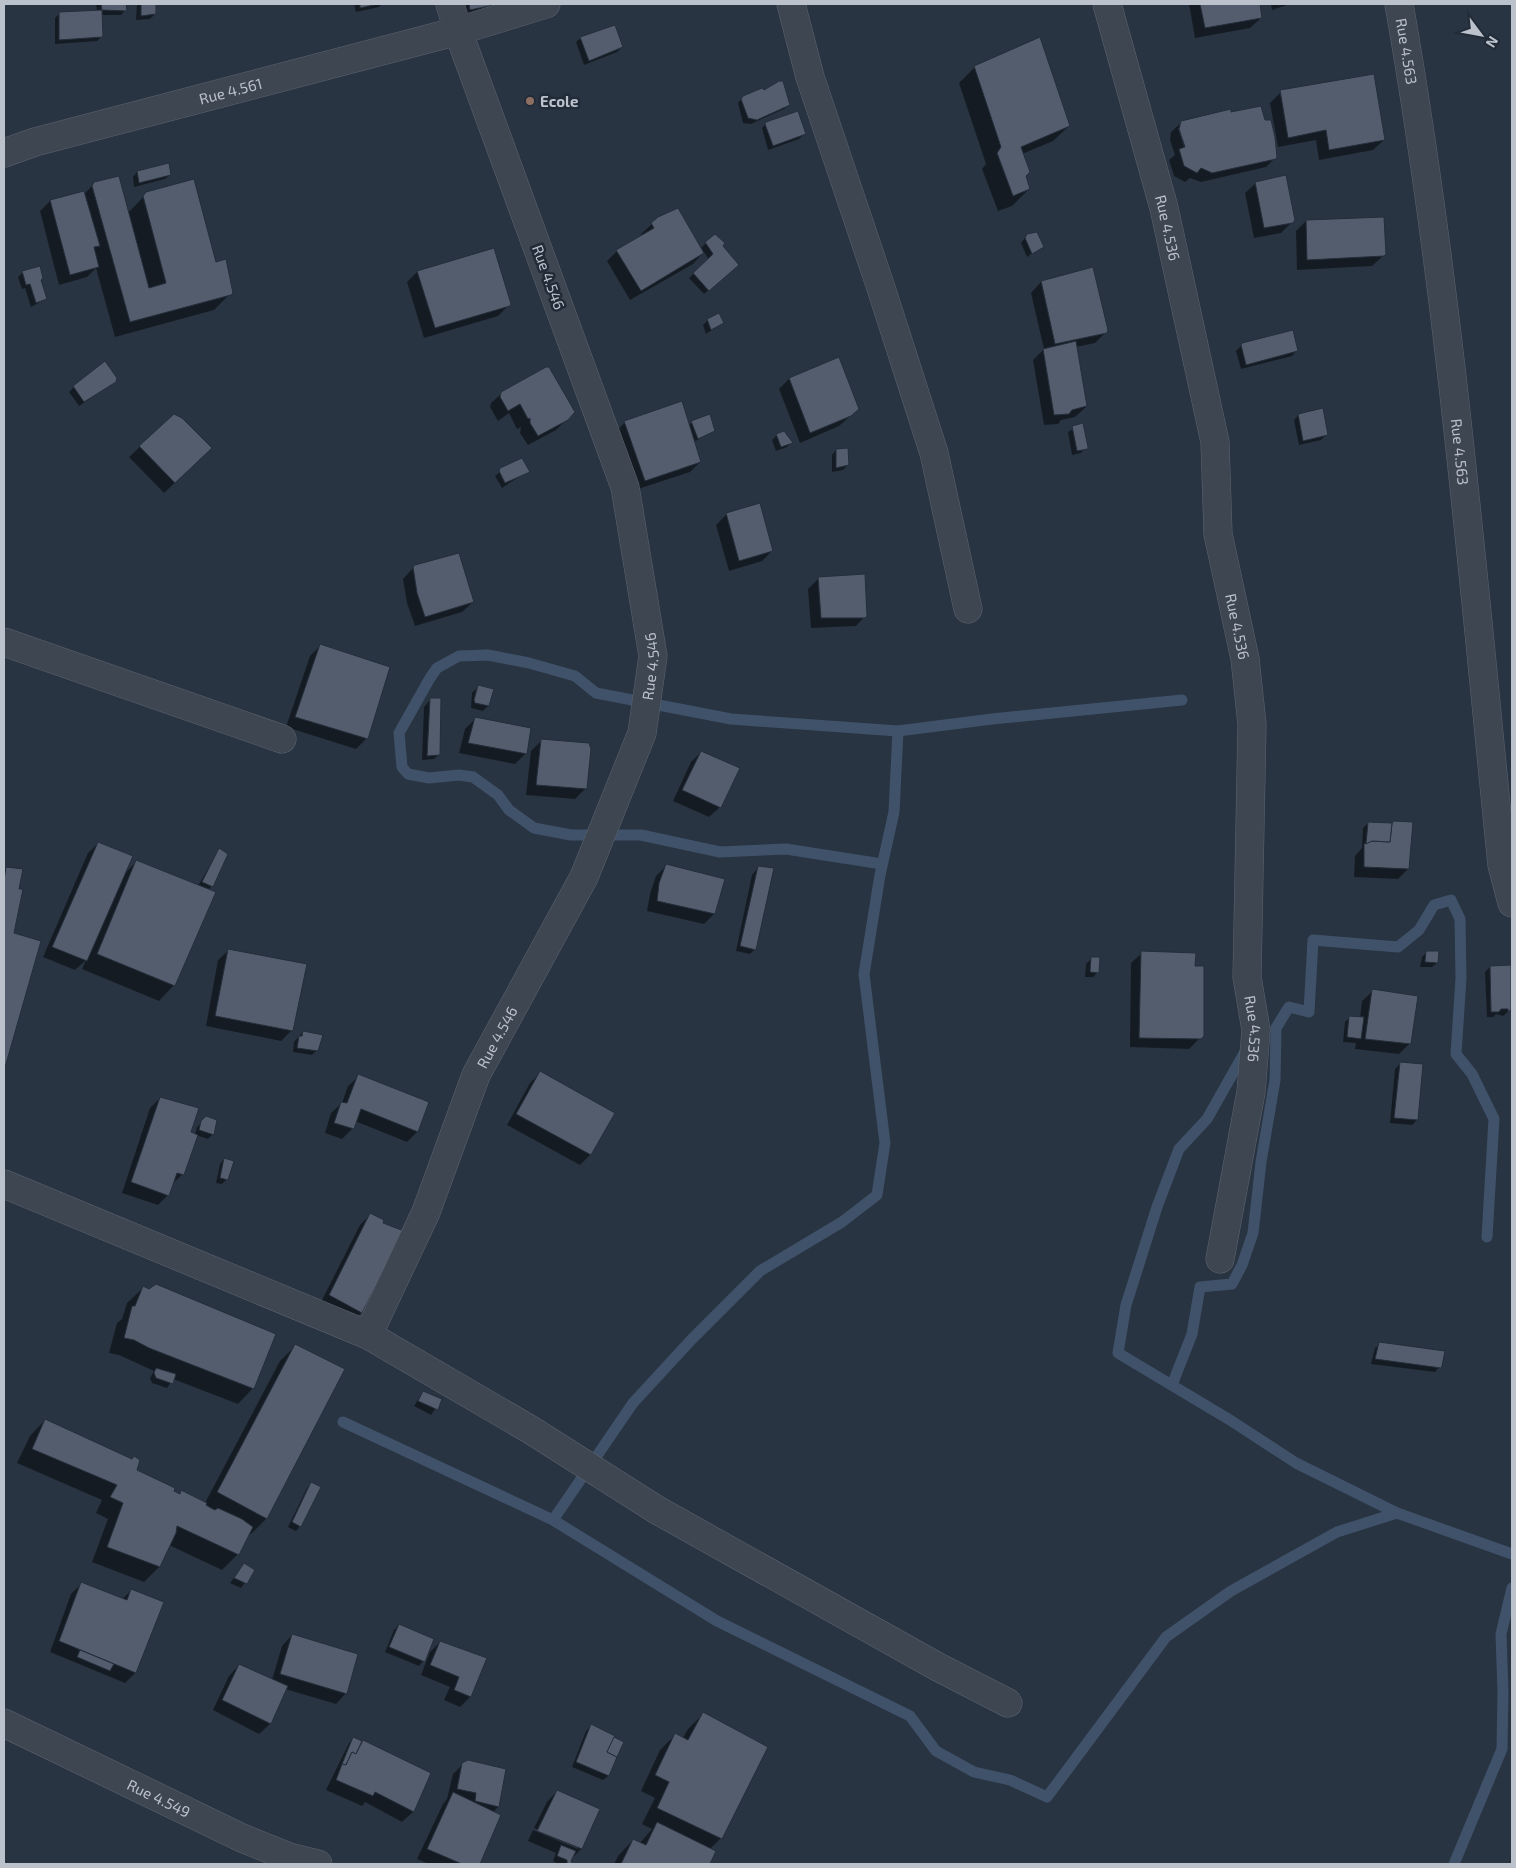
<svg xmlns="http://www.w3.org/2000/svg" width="1516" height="1868" viewBox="0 0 1516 1868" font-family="'Exo 2',sans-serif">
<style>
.shadow{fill:#0007;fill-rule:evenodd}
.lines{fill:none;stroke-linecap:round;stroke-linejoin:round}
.stream{stroke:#40526a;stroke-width:11}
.building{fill:#535d6d;stroke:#242d3a}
.minor-casing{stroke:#5c646f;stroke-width:29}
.minor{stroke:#3e4652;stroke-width:28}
.education-dot{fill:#8d6e63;stroke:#222b38;stroke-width:2}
.labels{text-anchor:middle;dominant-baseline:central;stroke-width:5;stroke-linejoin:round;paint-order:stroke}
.street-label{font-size:15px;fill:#bbc2cc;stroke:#222b38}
.poi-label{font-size:15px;font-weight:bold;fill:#bbc2cc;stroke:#222b38;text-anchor:start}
</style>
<rect width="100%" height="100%" fill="#293442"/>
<g class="shadow">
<polygon points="96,4 125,4 125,10 121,15 101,15 102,36 97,41 55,44 55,18 60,13 97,12"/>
<polygon points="137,4 152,4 155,14 150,19 136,20"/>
<polygon points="354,4 382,4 379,7 356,12"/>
<polygon points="450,4 528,4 455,25"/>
<polygon points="1189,4 1258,4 1261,18 1250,28 1195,38"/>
<polygon points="1271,4 1290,4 1272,10"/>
<polygon points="581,38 622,47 617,52 584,65 576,42"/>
<polygon points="975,67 1069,126 1053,141 1022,154 1028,190 1012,206 998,211 982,169 986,164 959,83"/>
<polygon points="1373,75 1384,140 1373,150 1319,160 1316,140 1278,147 1270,103 1280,93"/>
<polygon points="782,83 789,104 784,109 751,124 743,123 738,103 743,97"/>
<path d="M1230 113 1276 157 1266 167 1201 182 1190 178 1185 182 1174 176 1169 160 1175 155 1170 140 1171 132 1182 122ZM1178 128H1181L1188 152 1186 153Z"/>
<polygon points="767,123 804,134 799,139 768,150 762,128"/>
<polygon points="137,172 170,175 165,179 134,187 133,177"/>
<polygon points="95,183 128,213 147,193 216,264 232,292 214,310 115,337 96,268 87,277 59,285 40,211 50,201 84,194"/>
<polygon points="1256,183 1292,222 1281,233 1254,238 1245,193"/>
<polygon points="1306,221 1385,254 1372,266 1297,270 1296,231"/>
<polygon points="652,224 700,249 706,243 722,246 732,270 704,294 689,278 709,260 704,252 693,264 630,300 607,261 617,251 642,236 641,234"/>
<polygon points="1027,235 1042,246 1027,257 1021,243"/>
<polygon points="493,250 509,305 498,316 424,338 407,282 417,272"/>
<polygon points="1092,269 1106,332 1095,343 1076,347 1086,407 1075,417 1061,420 1058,424 1044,425 1033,360 1044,349 1031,293 1041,282"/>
<polygon points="23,272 39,280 46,299 31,307 25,288 22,289 18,277"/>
<polygon points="708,320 722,323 706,334 703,325"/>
<polygon points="1243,344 1296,351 1292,356 1241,369 1236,351"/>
<polygon points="789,379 858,409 839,426 800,443 779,389"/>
<polygon points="109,386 79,406 69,392 74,387"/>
<polygon points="502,393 567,419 556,430 528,445 520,433 521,427 517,429 509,413 498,421 490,407 491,403"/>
<polygon points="174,415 200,459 164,493 129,457"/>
<polygon points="1299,415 1326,435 1321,440 1299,445 1294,420"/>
<polygon points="625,422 689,426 692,422 714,430 694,442 700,462 690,472 635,490 615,433"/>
<polygon points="1081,424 1087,446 1081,453 1072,455 1068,432"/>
<polygon points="777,435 791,443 787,447 776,451 772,440"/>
<polygon points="836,450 848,465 843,470 832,472 832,455"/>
<polygon points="528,471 502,488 495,476 500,472"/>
<polygon points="727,514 772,551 762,561 729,571 716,525"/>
<polygon points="415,566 473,602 462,612 415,626 407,603 403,579"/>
<polygon points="819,578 866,615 856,626 811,628 808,589"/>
<polygon points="320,646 367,738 356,749 286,727 310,656"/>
<polygon points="477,688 493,690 488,706 483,711 471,708 472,693"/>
<polygon points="430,700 439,755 434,759 422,760 424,707"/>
<polygon points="475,719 526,753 515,764 459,753 465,729"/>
<polygon points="542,740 585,789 575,799 526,795 531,751"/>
<polygon points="701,752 720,807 709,817 673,801 691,762"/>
<polygon points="1368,823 1408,869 1398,879 1354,877 1355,856 1362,848 1363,828"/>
<polygon points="98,843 124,874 137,861 198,886 219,850 212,886 208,890 174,985 159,1001 82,969 86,960 75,970 43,957 88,853"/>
<polygon points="667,865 723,880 714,914 704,924 647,911 650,894 656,876"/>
<polygon points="7,868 13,934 40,942 4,1067 4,871"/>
<polygon points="765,868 755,949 750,954 736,951 752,875 757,869"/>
<polygon points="229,950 291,1031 281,1041 206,1026 218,960"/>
<polygon points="1427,952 1437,963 1432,967 1420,967 1422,957"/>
<polygon points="1142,953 1194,967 1200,1038 1189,1049 1130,1047 1131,963"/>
<polygon points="1091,959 1098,972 1093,977 1085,977 1086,964"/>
<polygon points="1490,967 1510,1010 1503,1016 1496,1014 1493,1017 1487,1017 1485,972"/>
<polygon points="1373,991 1410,1043 1399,1054 1355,1049 1356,1043 1343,1042 1345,1022 1350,1017 1360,1018 1362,1001"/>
<polygon points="303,1032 317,1050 312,1055 293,1052 294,1042"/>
<polygon points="1400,1064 1422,1066 1417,1120 1412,1125 1390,1123 1395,1069"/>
<polygon points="540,1073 614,1114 590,1155 580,1165 507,1125 530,1083"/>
<polygon points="359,1076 427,1102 417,1132 407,1142 355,1121 353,1128 342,1139 325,1133 331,1113 342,1103 348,1086"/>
<polygon points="160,1098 189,1132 195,1135 197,1127 206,1118 216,1121 212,1135 208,1139 196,1135 183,1174 172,1184 168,1195 158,1205 122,1193 150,1108"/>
<polygon points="224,1159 227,1179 222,1184 216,1183 220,1164"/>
<polygon points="370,1215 363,1311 352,1322 319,1306 360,1225"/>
<polygon points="143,1288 253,1388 238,1404 173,1379 167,1388 152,1383 150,1378 154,1371 119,1355 109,1353 117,1323 122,1319 127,1303"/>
<polygon points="1380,1344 1439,1367 1435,1372 1371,1364 1375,1348"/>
<polygon points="295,1346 266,1519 251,1534 249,1533 238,1554 222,1570 169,1545 159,1567 144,1582 92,1562 108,1519 96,1513 102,1500 17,1463 30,1436 45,1420 172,1491 179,1494 181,1492 205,1503 280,1361"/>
<polygon points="423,1392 441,1400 431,1415 414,1406"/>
<polygon points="311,1484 300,1526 296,1531 288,1527 307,1488"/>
<polygon points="244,1564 253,1570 241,1588 230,1583"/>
<polygon points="82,1583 122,1599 131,1591 162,1603 135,1673 125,1683 50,1652 71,1594"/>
<polygon points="399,1625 423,1661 419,1666 385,1652 394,1630"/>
<polygon points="292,1635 346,1693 336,1704 285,1689 270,1724 259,1734 213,1710 229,1676 239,1665 272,1680 282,1646"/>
<polygon points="440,1642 486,1661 470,1697 460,1707 444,1700 450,1687 421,1675 430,1652"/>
<polygon points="703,1714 721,1838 710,1849 714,1851 709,1864 614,1864 618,1856 633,1840 640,1843 652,1829 642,1824 655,1798 641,1791 660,1750 675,1735 683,1738 688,1729"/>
<polygon points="591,1726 608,1776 603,1780 572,1767 586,1731"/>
<polygon points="354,1738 358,1747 363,1742 429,1773 413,1812 402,1822 365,1802 362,1806 326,1790 349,1743"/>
<polygon points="463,1764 504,1770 498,1807 493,1812 500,1815 478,1864 429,1864 417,1859 443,1804 447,1799 453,1774"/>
<polygon points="557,1791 598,1809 581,1849 573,1857 570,1864 558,1864 553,1861 556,1853 528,1841 533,1830 578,1849 578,1846 534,1828 547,1802"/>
</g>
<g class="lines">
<g class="stream">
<polyline points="882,864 786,849 720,852 641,835 571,835 534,828 509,810 498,795 473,777 459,775 429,778 408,774 402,767 399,733 430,678 437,668 459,656 488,655 529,663 575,676 596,693 731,719 898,731 992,719 1182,700"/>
<polyline points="1246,1050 1207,1119 1179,1149 1157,1207 1126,1305 1118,1353 1230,1420 1296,1463 1397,1513 1512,1554"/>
<polyline points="1172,1385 1192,1334 1200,1287 1232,1284 1242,1265 1253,1233 1261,1162 1275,1080 1276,1028 1289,1007 1309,1012 1313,940 1398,947 1419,930 1434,905 1451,900 1460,919 1461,978 1456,1054 1472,1074 1494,1119 1487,1237"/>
<polyline points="343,1422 553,1520 717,1621 910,1716 936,1751 974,1772 1010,1780 1047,1797 1166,1637 1231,1591 1337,1532 1397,1513"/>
<polyline points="553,1520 633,1403 692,1339 760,1271 842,1222 877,1195 885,1143 864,974 880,875 894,812 898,731"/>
<polyline points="1454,1864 1502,1749 1503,1692 1501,1634 1512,1588"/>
</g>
</g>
<g class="building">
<polygon points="101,4 126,4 127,11 102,10"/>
<polygon points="141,4 156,4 156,14 141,16"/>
<polygon points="360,4 378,4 360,8"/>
<polygon points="469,4 499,4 470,10"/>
<polygon points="1200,4 1260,4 1262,18 1205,28"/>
<polygon points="102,10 103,37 59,40 59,12"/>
<polygon points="615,25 623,47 589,61 580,37"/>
<polygon points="1040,37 1070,126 1021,147 1030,172 1026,176 1030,189 1013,196 997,153 1001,147 974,66"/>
<polygon points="1374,74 1385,140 1329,150 1326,130 1288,138 1280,90"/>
<polygon points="779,81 783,81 790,105 757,120 748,118 741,99 743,96 762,88 764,90"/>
<polygon points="1261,106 1265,120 1271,120 1275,137 1277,157 1276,159 1212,173 1201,168 1197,173 1184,166 1179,149 1185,147 1179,129 1181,121 1231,109 1231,112"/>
<polygon points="798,111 806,134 773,146 765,124 766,122"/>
<polygon points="169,163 171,175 139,183 137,171"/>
<polygon points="1286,175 1295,220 1293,223 1264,228 1255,182"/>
<polygon points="119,176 149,288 166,283 143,196 146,192 194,179 216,262 226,259 233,293 231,295 130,322 92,186 94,182"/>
<polygon points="84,191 100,246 94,247 99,267 70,275 50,200"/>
<polygon points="678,208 704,253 641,291 616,250 654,228 651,223 658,217"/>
<polygon points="1384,217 1386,254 1384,256 1307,260 1306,220"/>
<polygon points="1037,232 1044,247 1032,254 1025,238 1027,234"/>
<polygon points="715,234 725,243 723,246 739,265 709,291 693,273 713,254 705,242"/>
<polygon points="494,248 511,304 510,306 435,328 417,271"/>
<polygon points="40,266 43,278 41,280 47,299 36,303 30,284 26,285 22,271"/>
<polygon points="1093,267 1108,330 1107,333 1055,344 1041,281"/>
<polygon points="719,313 724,323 711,330 707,319"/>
<polygon points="1293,330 1298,351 1246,365 1241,345 1242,343"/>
<polygon points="1076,341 1087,406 1072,410 1069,414 1054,415 1043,349"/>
<polygon points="839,357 859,409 851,416 810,433 789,378"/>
<polygon points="105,361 117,378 116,382 84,402 73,386"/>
<polygon points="546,367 549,367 575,412 568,420 538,436 530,423 530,418 528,419 520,404 508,411 500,397 501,392"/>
<polygon points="682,401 701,462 645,481 624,421"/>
<polygon points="1323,408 1328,435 1303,441 1298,414"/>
<polygon points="174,414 182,418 212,448 175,483 139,446"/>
<polygon points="710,414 715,431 698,439 691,421"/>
<polygon points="1083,423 1088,447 1088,449 1077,451 1072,426"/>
<polygon points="784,431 793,443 781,447 776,434"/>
<polygon points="848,448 849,465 836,468 836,449"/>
<polygon points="522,458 530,472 505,483 499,471 500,468"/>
<polygon points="760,503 773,551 739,561 726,513"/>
<polygon points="459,553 474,602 425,617 417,593 413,567 415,565"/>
<polygon points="865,574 867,616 865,618 821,618 818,577"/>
<polygon points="320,644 390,667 368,739 295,717"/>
<polygon points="478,685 494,689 489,706 475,703 474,700"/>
<polygon points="430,698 441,698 440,755 427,756"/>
<polygon points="475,717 531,728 527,754 468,743"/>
<polygon points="541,739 589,743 591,749 587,789 536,785"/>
<polygon points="701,751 740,768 721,808 682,790"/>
<polygon points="1394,821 1413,822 1409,869 1364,867 1364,844 1372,841 1390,842 1392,823"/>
<polygon points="1368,822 1392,823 1390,842 1372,841 1366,844"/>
<polygon points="98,842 133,856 87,961 52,947"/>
<polygon points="219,848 228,854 213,887 202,882"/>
<polygon points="136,860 216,892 175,986 97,954"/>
<polygon points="666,864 725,879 715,914 657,901 659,883"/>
<polygon points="758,866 774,868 756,950 740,946"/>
<polygon points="6,867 23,869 19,889 23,889 14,933 41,941 4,1071 4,881"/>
<polygon points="228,949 307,964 293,1031 215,1016"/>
<polygon points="1141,951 1196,953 1195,966 1204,966 1204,1036 1201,1039 1139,1038"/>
<polygon points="1426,951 1439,951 1438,963 1425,962"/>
<polygon points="1091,957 1100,957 1099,973 1090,972"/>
<polygon points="1511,965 1511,1010 1508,1012 1508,1009 1501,1009 1499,1012 1491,1012 1490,966"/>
<polygon points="1372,989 1418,996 1411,1044 1365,1039"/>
<polygon points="1349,1016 1364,1017 1361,1039 1347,1037"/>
<polygon points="303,1031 323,1035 318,1051 297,1048 299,1036 302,1036"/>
<polygon points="1400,1062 1423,1064 1418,1120 1394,1118"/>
<polygon points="540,1071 615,1113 591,1155 516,1114"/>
<polygon points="358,1074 429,1102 418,1132 361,1109 354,1129 334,1123 341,1102 347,1103"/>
<polygon points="160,1097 199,1108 191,1132 198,1135 184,1175 177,1173 169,1196 131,1182"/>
<polygon points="206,1116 217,1120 214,1135 199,1130 201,1121"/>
<polygon points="224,1158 234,1161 228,1180 220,1178"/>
<polygon points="370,1213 384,1220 383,1223 404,1231 362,1313 329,1295"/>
<polygon points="156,1284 276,1334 254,1389 149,1348 134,1340 124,1338 132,1306 135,1306 143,1286 149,1289"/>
<polygon points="1379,1342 1445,1351 1442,1366 1441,1368 1375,1359"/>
<polygon points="295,1344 345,1369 267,1519 217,1492"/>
<polygon points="156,1368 176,1374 173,1384 156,1378 154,1373"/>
<polygon points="423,1391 442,1399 438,1410 418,1401"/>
<polygon points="45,1419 132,1459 134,1456 140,1460 137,1470 175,1488 174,1491 180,1494 181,1490 207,1503 206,1505 211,1508 215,1510 218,1508 242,1519 253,1527 239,1555 177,1526 176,1533 160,1567 107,1547 123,1503 110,1497 117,1485 32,1449"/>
<polygon points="311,1482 321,1487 301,1527 292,1522"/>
<polygon points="244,1563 255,1570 247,1584 234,1578"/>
<polygon points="81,1582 127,1600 131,1589 164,1602 136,1673 59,1641"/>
<polygon points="399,1624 434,1639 425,1662 389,1647"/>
<polygon points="292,1634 358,1654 347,1694 280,1674"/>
<polygon points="440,1641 487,1658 471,1697 454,1690 459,1677 430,1665"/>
<polygon points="80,1650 114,1664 110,1671 77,1657"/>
<polygon points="239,1664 288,1686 271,1724 222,1700"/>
<polygon points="703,1712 768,1747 722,1839 657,1808 669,1782 655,1775 675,1733 688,1740"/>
<polygon points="591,1724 615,1736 607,1752 617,1757 609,1776 576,1762"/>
<polygon points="353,1737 362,1741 356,1754 352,1752 346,1765 342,1764"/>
<polygon points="614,1737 624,1742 617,1757 607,1752"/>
<polygon points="363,1740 431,1773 414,1812 375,1792 373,1796 336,1780 342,1764 346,1765 352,1752 356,1754"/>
<polygon points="468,1760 506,1769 499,1807 475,1801 476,1793 457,1789 462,1763"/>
<polygon points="557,1790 600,1809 582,1849 537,1831"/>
<polygon points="453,1792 501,1815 480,1864 462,1864 427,1849"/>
<polygon points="657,1822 716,1851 710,1864 621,1864 633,1839 646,1845"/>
<polygon points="561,1845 576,1851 571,1861 573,1864 567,1864 567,1860 557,1856"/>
</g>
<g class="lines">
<g class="minor-casing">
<g id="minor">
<polyline points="791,4 810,77 881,288 934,453 968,609"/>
<path id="s1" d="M1107 4 1164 208 1215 442 1218 534 1245 659 1252 724 1247 977 1256 1030 1251 1092 1220 1259"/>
<path id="s2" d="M1399 4C1449 288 1473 578 1502 865L1512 903"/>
<path id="s3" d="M4 153 35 142 458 31 450 4"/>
<polyline points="4,642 282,739"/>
<polyline points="4,1184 368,1335 531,1430 657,1510 938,1667 1008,1703"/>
<path id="s4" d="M368 1335 426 1212 476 1075 584 877 642 733 653 656 625 487 458 31 546 4"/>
<path id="s5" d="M4 1723 242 1838 289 1857 318 1864"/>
</g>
</g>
<use href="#minor" class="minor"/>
</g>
<circle class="education-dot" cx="530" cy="101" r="5"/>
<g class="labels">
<g class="street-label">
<text stroke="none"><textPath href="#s2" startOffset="48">Rue 4.563</textPath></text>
<text stroke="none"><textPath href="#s3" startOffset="235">Rue 4.561</textPath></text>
<text stroke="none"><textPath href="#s1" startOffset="232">Rue 4.536</textPath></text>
<text transform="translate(549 277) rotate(70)">Rue 4.546</text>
<text stroke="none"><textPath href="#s2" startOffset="452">Rue 4.563</textPath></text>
<text stroke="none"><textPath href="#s1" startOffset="638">Rue 4.536</textPath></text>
<text stroke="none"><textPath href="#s4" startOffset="730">Rue 4.546</textPath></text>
<text stroke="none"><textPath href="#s1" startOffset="1042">Rue 4.536</textPath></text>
<text stroke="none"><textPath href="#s4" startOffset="325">Rue 4.546</textPath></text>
<text stroke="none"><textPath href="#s5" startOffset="172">Rue 4.549</textPath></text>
</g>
<g class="poi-label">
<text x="540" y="101">Ecole</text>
</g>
</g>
<rect width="1516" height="1868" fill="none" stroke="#bbc2cc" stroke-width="10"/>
<g transform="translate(1481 35) rotate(122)" stroke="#222b38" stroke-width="4" paint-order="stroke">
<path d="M0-4L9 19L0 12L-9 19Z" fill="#bbc2cc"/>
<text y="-8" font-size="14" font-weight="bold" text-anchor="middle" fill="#bbc2cc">N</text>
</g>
</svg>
